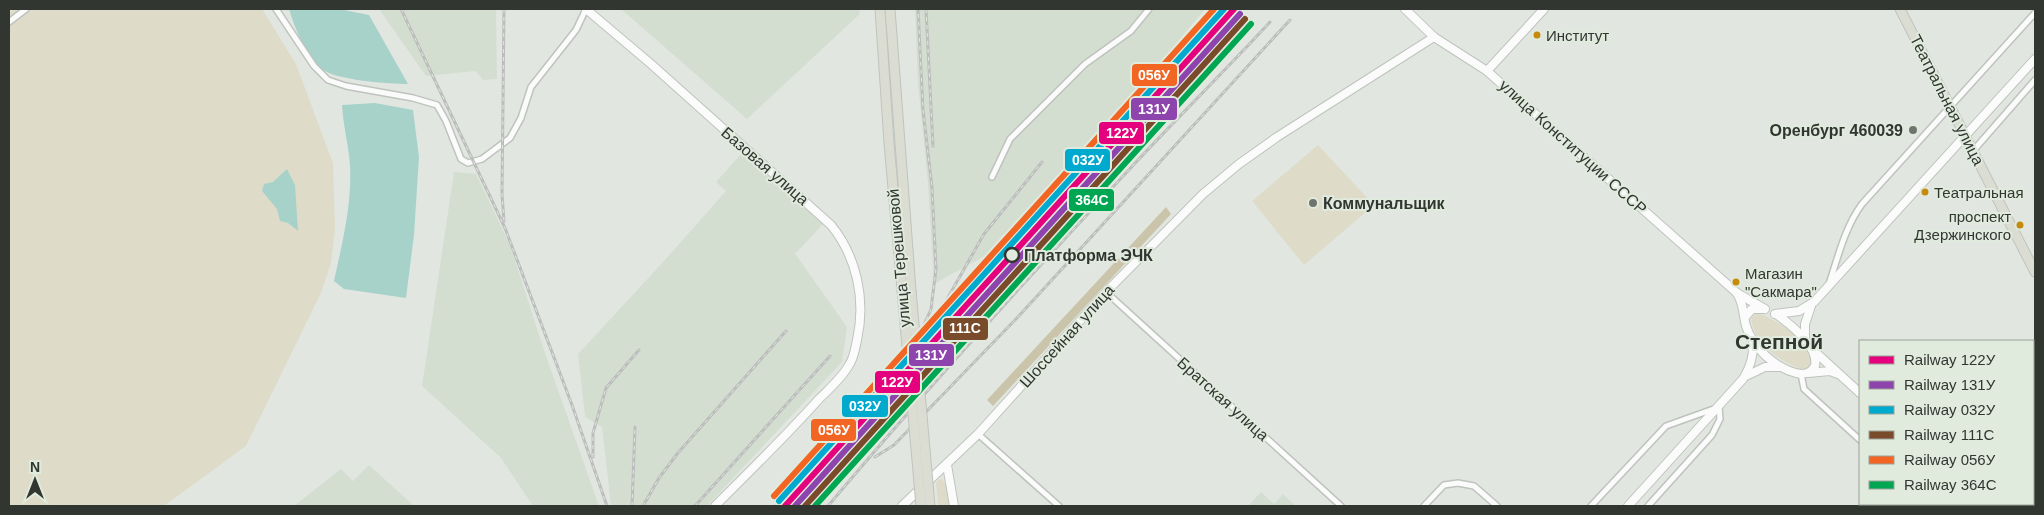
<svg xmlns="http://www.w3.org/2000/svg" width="2044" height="515" viewBox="0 0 2044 515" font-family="Arial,sans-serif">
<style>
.built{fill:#d3ded1}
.green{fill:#dedcc9}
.forest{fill:#cac4aa}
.water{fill:#a7d2ca}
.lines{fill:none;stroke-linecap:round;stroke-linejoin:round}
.street-casing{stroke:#bfc3be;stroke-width:8}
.secondary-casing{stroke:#bfc3be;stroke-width:10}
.primary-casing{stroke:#c0c3bf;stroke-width:11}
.street{stroke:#fafbfa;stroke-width:5}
.secondary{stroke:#fafbfa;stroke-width:8}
.primary{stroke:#dbddd2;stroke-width:9}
.rail-casing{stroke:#bcbdbc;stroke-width:3}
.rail{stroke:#e0eadd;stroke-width:1;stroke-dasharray:4;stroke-linecap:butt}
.primary-bridge-casing{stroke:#c0c3bf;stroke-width:11;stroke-linecap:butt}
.primary-bridge{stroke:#dbddd2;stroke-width:9}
.rail-1-casing{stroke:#e0eadd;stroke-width:10}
.rail-2-casing{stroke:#e0eadd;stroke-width:10}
.rail-3-casing{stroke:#e0eadd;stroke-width:10}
.rail-4-casing{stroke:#e0eadd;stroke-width:10}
.rail-5-casing{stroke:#e0eadd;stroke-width:10}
.rail-6-casing{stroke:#e0eadd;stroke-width:10}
.rail-1{stroke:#e5007d;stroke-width:6}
.rail-2{stroke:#8e44ad;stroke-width:6}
.rail-3{stroke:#00a9ce;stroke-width:6}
.rail-4{stroke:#7a4b2a;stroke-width:6}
.rail-5{stroke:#f26522;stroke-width:6}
.rail-6{stroke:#00a651;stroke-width:6}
.bus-dot{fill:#c68a0c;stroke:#e0eadd;stroke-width:2}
.poi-dot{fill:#6f746e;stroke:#e0eadd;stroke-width:2}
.stop-dot{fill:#e0eadd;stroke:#323631;stroke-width:2.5}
.labels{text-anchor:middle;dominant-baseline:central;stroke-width:4;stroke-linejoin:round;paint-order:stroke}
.bus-label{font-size:15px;fill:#323631;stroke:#e0eadd;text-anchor:start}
.street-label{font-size:16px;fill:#323631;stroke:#e0eadd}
.poi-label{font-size:16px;font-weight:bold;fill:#323631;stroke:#e0eadd;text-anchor:end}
.stop-label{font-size:16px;font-weight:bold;fill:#323631;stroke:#e0eadd;text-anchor:start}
.district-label{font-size:21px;font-weight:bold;fill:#323631;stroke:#e0eadd}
.line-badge{stroke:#e0eadd;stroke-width:2}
.badge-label{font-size:14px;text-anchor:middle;font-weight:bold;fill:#fff}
</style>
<rect width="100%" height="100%" fill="#e1e7e0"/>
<g class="built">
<polygon points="379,9 496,9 497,79 483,80 476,71 426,76"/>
<polygon points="621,9 859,9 860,14 747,119"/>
<polygon points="915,9 1205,9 1010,242 934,284 928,183 918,83"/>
<polygon points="743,152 823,224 796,253 794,252 847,327 842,362 707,506 611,506 602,427 585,417 578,354 664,261 726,191 716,182"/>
<polygon points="454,172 476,174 510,245 545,353 599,506 533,506 501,458 422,386"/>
<polygon points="369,465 414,506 294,506 341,469 353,481"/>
<polygon points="1261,492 1274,504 1283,494 1296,506 1248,506"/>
</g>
<g class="green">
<polygon points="15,9 262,9 296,64 333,163 335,229 331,263 321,293 246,446 164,506 9,506 9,12"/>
<polygon points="1318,145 1374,205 1304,265 1252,201"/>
<path d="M1757 313C1775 317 1819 348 1810 369L1805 371C1782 362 1753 345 1751 318Z"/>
<polygon points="942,479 946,485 949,506 938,506 936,483 938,480"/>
</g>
<polygon class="forest" points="1166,207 1171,214 993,406 987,400"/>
<g class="water">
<path d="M289 9H339L369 15 408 84C390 84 334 80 322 69 305 54 295 29 289 9Z"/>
<path d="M375 103 413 110 419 157 414 235 406 298 344 289 334 281C342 244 352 205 350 166 349 146 343 126 342 105Z"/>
<polygon points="287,169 295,185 298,231 288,223 280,221 277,209 262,191 264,184 273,182"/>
</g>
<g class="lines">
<g class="street-casing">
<g id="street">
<polyline points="276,9 314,66 328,80 346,86 413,98 437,105 446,121 461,159 468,163 482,159 510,138 521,118 531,87 576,30 586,9"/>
<polyline points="9,22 26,9"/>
<polyline points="1973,151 2035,80"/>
<polyline points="992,177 1010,139 1085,64 1131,31 1149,9"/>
<path d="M1829 284C1838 257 1845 227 1862 204L2035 13"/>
<polyline points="1106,292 1341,506"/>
<polyline points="1801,374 1804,389 1860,440"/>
<polyline points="978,434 1059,506"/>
<polyline points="1930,504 1932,506"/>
<polyline points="1424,506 1444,485 1458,483 1474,486 1497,506"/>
<polyline points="1591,506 1666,426 1719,407 1720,419 1712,435 1648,506"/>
</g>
</g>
<g class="secondary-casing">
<g id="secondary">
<path d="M586 9 651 64 831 225C857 257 866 300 857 340 855 349 854 358 849 365 842 378 829 389 819 399 786 436 750 471 715 506"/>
<polyline points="1405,9 1434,37 1487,71 1737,293 1765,309"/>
<polyline points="1487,71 1544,9"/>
<path d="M1737 293C1744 304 1743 315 1746 326 1753 348 1774 367 1796 373 1804 375 1810 374 1815 366 1819 346 1790 324 1776 314"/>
<polyline points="1775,314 1799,311 1814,302 2035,59"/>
<polyline points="1745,317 1752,309 1763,309"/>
<polyline points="1805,340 1805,324 1811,306"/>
<polyline points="1813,350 1860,393"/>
<polyline points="1808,373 1830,371 1838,374"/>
<polyline points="1746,376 1765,367 1780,367"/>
<polyline points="947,465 954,506"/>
<polyline points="1982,504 1984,506"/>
<polyline points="902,506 978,434 1106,292 1203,194 1239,164 1277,137 1434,37"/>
<path d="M1628 506 1743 379C1751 366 1754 355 1753 340"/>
</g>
</g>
<g class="primary-casing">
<g id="primary">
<polyline points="880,9 889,143 902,290"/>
<polyline points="890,9 911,290"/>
<polyline points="1900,9 2035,272"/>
</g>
</g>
<use href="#street" class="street"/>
<use href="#secondary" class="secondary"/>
<use href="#primary" class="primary"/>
<g class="rail-casing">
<g id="rail">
<polyline points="401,9 505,228 572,405 607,506"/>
<polyline points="504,9 502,194 504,221"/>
<polyline points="926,9 933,146"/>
<polyline points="934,322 984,234 1042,162"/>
<polyline points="917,348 1224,9"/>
<polyline points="593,457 593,433 606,388 639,350"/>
<polyline points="875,457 894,445 1017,318 1290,20"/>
<polyline points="632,506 635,427"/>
<polyline points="643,506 659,478 677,454 786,331"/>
<polyline points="695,506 830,356"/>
<polyline points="776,506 872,398 919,336 931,309 936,269 932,188 923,110 918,9"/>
<path d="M828 506C924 392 1024 282 1126 173 1173 122 1222 74 1270 22"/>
</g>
</g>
<use href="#rail" class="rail"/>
<g class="primary-bridge-casing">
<g id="primary-bridge">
<polyline points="902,290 921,506"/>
<polyline points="911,290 930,506"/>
</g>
</g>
<use href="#primary-bridge" class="primary-bridge"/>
<g class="rail-1-casing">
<polyline id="rail-1" points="785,506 1234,9"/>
</g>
<g class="rail-2-casing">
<polyline id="rail-2" points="795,506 1240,14"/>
</g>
<g class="rail-3-casing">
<polyline id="rail-3" points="779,501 1224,9"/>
</g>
<g class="rail-4-casing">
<polyline id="rail-4" points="805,506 1245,19"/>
</g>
<g class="rail-5-casing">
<polyline id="rail-5" points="774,496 1214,9"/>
</g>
<g class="rail-6-casing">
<polyline id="rail-6" points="815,506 1251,24"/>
</g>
<use href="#rail-1" class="rail-1"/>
<use href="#rail-2" class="rail-2"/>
<use href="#rail-3" class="rail-3"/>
<use href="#rail-4" class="rail-4"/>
<use href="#rail-5" class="rail-5"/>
<use href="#rail-6" class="rail-6"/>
</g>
<g class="bus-dot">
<circle cx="1537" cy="35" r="4.5"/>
<circle cx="1925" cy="192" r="4.5"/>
<circle cx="2020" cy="225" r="4.5"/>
<circle cx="1736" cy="282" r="4.5"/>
</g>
<g class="poi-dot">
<circle cx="1913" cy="130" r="5"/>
<circle cx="1313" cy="203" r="5"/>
</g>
<circle class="stop-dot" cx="1012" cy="255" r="7"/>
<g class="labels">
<g class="bus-label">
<text x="1546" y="35">Институт</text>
<text x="1934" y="192">Театральная</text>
<text x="2011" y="216" text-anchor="end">проспект<tspan x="2011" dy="18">Дзержинского</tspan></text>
<text x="1745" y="273">Магазин<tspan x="1745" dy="18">"Сакмара"</tspan></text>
</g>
<g class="street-label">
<text transform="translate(1947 100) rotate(63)">Театральная улица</text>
<text transform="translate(1573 147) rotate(42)">улица Конституции СССР</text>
<text transform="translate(765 166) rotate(41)">Базовая улица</text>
<text transform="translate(899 258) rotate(-95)">улица Терешковой</text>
<text transform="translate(1067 336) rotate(-48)">Шоссейная улица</text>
<text transform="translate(1223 399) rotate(42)">Братская улица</text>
</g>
<g class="poi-label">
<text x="1903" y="130">Оренбург 460039</text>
<text x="1323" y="203" text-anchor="start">Коммунальщик</text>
</g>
<g class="stop-label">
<text x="1024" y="255">Платформа ЭЧК</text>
</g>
<g class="district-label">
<text x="1779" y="341">Степной</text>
</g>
</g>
<g class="line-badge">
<rect x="1131" y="63" width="47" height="24" rx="5" fill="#f26522"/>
<rect x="1130" y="97" width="48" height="24" rx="5" fill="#8e44ad"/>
<rect x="1098" y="121" width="47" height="24" rx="5" fill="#e5007d"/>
<rect x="1064" y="148" width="47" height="24" rx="5" fill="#00a9ce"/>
<rect x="1068" y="188" width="47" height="24" rx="5" fill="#00a651"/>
<rect x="942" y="317" width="47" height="24" rx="5" fill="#7a4b2a"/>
<rect x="908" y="343" width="47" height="24" rx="5" fill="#8e44ad"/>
<rect x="874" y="370" width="47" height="24" rx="5" fill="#e5007d"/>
<rect x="841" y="394" width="48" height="24" rx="5" fill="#00a9ce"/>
<rect x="810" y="418" width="47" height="24" rx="5" fill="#f26522"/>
</g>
<g class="badge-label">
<text x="1154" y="80">056У</text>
<text x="1154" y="114">131У</text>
<text x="1122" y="138">122У</text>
<text x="1088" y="165">032У</text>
<text x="1092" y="205">364С</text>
<text x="965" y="333">111С</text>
<text x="931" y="360">131У</text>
<text x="897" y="387">122У</text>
<text x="865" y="411">032У</text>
<text x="834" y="435">056У</text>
</g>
<rect width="2044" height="515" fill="none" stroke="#323631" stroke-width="20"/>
<rect x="1859" y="340" width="175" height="165" fill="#e0eadd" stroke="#9aa298"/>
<rect x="1869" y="356" width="25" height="8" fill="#e5007d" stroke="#9aa298"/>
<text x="1904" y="365" font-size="15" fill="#323631">Railway 122У</text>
<rect x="1869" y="381" width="25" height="8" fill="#8e44ad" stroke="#9aa298"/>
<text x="1904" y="390" font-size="15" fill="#323631">Railway 131У</text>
<rect x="1869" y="406" width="25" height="8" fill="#00a9ce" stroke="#9aa298"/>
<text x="1904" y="415" font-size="15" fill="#323631">Railway 032У</text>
<rect x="1869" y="431" width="25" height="8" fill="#7a4b2a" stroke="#9aa298"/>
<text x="1904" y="440" font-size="15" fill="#323631">Railway 111С</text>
<rect x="1869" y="456" width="25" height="8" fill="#f26522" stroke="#9aa298"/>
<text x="1904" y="465" font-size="15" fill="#323631">Railway 056У</text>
<rect x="1869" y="481" width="25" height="8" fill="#00a651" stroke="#9aa298"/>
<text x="1904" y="490" font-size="15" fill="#323631">Railway 364С</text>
<g transform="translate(35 480)" stroke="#e0eadd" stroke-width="4" paint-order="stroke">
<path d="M0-4L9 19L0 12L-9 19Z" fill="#323631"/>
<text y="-8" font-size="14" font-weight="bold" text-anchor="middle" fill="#323631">N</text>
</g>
</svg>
